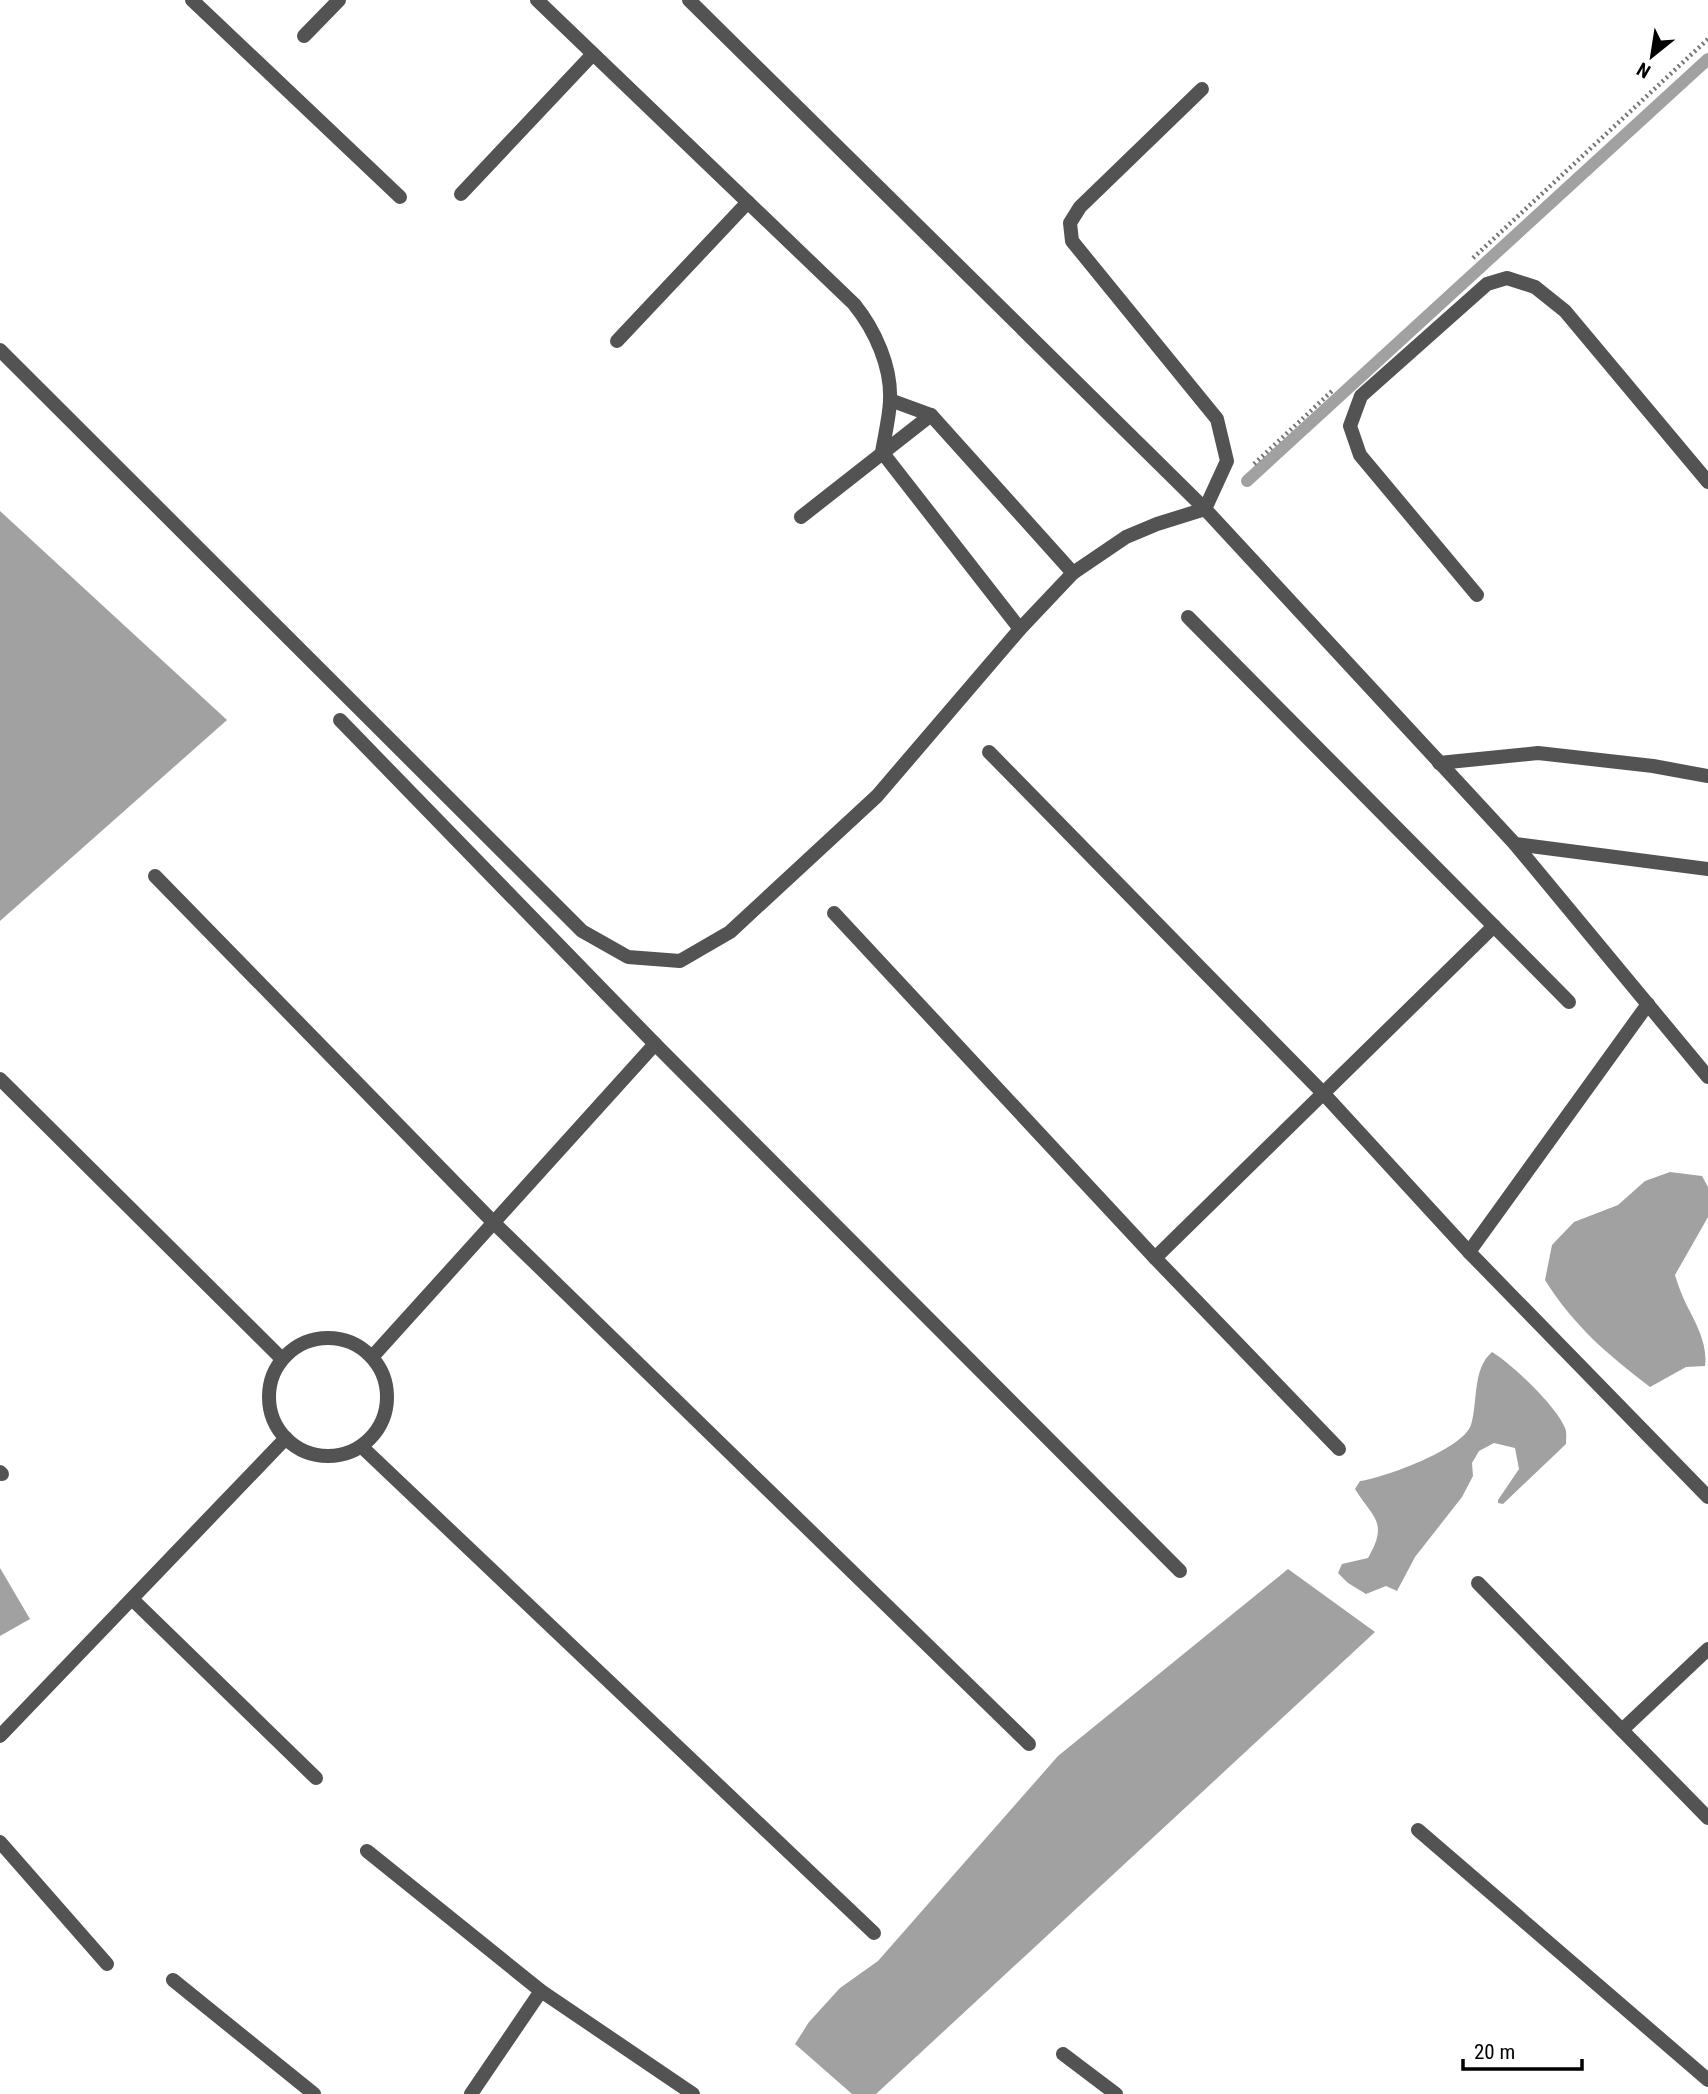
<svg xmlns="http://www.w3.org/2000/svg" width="1708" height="2094" viewBox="0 0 1708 2094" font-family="'Roboto Condensed',sans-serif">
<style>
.water{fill:#a1a1a1}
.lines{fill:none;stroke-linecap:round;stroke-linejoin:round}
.stream{stroke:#a1a1a1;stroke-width:12}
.path{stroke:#757575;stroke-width:4.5;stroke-dasharray:2 3.5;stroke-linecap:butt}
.service{stroke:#535353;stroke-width:14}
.minor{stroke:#535353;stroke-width:14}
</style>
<rect width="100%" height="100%" fill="#fff"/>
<g class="water">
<polygon points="0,511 227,720 0,921"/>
<path d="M1670 1172 1702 1176 1708 1187V1217L1675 1275C1678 1285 1682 1296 1687 1306 1696 1323 1708 1345 1705 1366L1686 1367 1650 1387C1607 1354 1574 1326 1545 1280L1552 1245 1574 1222 1618 1205 1645 1181Z"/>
<path d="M1492 1352C1512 1364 1556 1406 1565 1428 1567 1432 1566 1439 1566 1444L1503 1504 1498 1503V1500L1519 1469 1515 1448 1494 1443 1479 1451 1472 1463 1473 1476 1462 1497 1415 1557 1397 1591 1386 1586 1366 1594 1348 1583 1338 1573 1342 1564 1368 1558C1389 1522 1373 1518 1355 1489L1360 1481C1384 1478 1463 1449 1471 1425 1478 1403 1472 1369 1492 1352Z"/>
<polygon points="0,1568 30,1619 0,1636"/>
<polygon points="1288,1569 1375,1632 876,2094 852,2094 795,2044 809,2022 840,1988 878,1961 1058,1756"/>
</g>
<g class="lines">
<polyline class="stream" points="1247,481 1708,59"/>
<g class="path">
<polyline points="1473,258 1708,39"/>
<polyline points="1254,464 1332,391"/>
</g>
<polyline class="service" points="1202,89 1080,207 1070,223 1072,241 1217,419 1227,461 1205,509"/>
<g class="minor">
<polyline points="192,0 400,197"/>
<path d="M537 0 854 304C875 330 892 367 890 402 889 418 885 435 882 452L1020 629"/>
<polyline points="689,0 1205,509 1515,844 1708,1077"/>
<polyline points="304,36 339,0"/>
<polyline points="461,194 593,54"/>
<polyline points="617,341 748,202"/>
<polyline points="0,350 582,931 628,957 680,961 730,932 877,796 1020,629 1073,573 1126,537 1157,524 1205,509"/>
<polyline points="890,400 931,415 1073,573"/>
<polyline points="801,517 931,415"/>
<polyline points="1477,595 1360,455 1350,426 1361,396 1487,284 1507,278 1535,287 1565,311 1708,482"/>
<polyline points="1188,617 1569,1002"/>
<polyline points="340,720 655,1044"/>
<polyline points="989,752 1323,1093 1469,1252 1708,1497"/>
<polyline points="1439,763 1538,753 1653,766 1708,776"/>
<polyline points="1515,844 1708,869"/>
<polyline points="155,876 494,1223 1029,1744"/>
<polyline points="834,913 1155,1258 1339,1449"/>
<polyline points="0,1079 281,1358"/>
<polyline points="1469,1252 1648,1004"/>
<polyline points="1155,1258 1494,926"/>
<circle cx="328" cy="1397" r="59"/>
<polyline points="373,1356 655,1044 1180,1571"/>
<polyline points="362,1447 874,1933"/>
<polyline points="0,1472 2,1474"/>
<polyline points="1478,1583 1708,1818"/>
<polyline points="133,1600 316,1778"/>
<polyline points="1622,1730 1708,1649"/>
<polyline points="0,1736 286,1438"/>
<polyline points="1418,1830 1708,2080"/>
<polyline points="0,1842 107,1964"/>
<polyline points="367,1851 541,1991 693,2094"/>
<polyline points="173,1980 314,2094"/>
<polyline points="1063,2054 1116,2094"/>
<polyline points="471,2094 541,1991"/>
</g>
</g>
<g transform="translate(1652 56) rotate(210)" stroke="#ffffff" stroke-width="5" paint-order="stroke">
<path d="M0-5L12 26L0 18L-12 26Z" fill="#000000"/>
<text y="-10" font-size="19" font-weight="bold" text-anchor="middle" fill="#000000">N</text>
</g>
<path d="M1463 2059v10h119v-10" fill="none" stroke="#000000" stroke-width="3.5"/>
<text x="1474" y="2059" font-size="21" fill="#000000" stroke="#ffffff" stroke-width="5" paint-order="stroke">20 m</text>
</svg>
